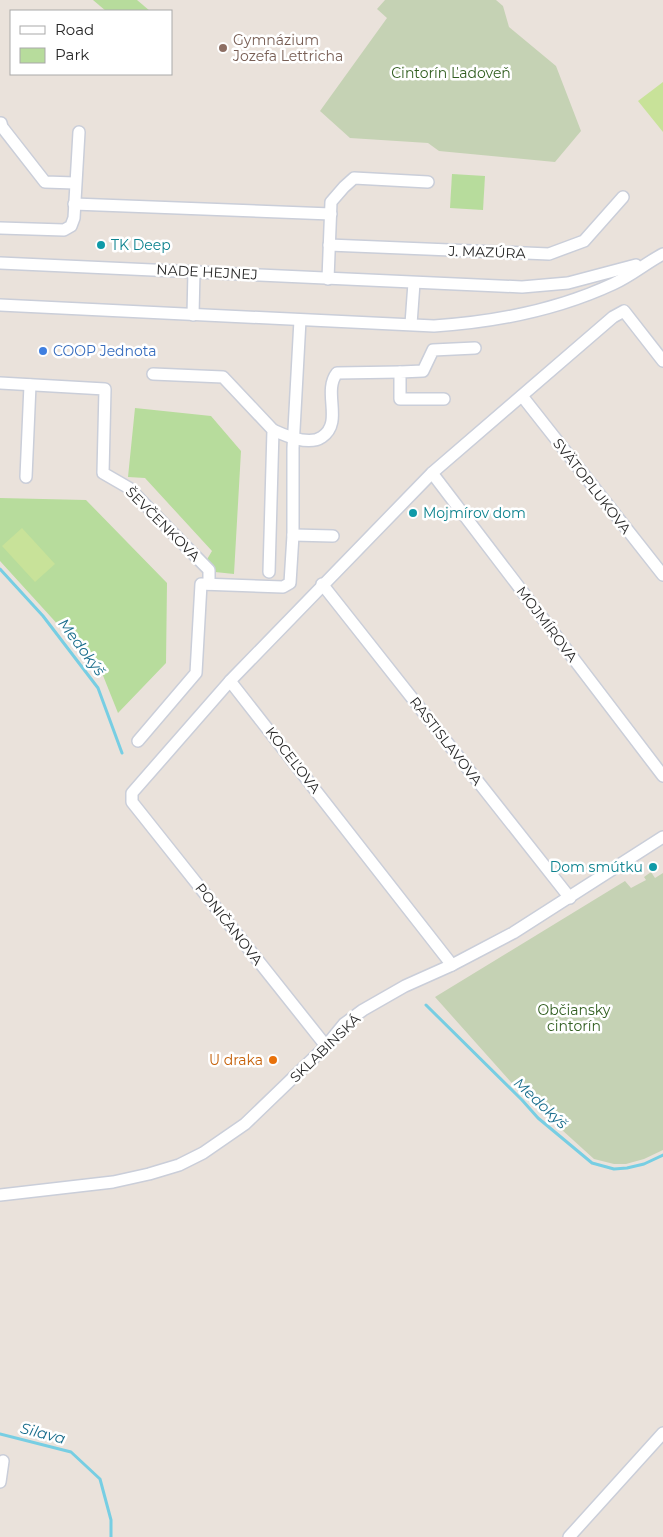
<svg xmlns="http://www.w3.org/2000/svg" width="663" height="1537" viewBox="0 0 663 1537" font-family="Montserrat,sans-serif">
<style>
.green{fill:#b7dc9c}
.cemetery{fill:#c5d2b4}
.pitch{fill:#c8e299}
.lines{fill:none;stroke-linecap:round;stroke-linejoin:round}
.stream{stroke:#77cee3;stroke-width:3}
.minor-casing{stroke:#caced9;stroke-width:14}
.minor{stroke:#fff;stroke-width:11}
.education-dot{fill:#8d6e63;stroke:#fff;stroke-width:2}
.culture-dot{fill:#0f9aa8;stroke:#fff;stroke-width:2}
.shop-dot{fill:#3f7fe0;stroke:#fff;stroke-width:2}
.food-dot{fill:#e8710a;stroke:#fff;stroke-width:2}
.labels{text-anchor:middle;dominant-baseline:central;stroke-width:5;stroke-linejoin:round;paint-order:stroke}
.education-label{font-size:14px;fill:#785e54;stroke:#fff;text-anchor:start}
.park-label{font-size:14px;fill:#315e20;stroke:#fff}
.culture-label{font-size:14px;fill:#0d838f;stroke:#fff;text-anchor:start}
.street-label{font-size:14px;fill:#282828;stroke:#fff}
.shop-label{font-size:14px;fill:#366cbe;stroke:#fff;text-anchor:start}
.food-label{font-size:14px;fill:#c56008;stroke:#fff;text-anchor:end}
.water-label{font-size:15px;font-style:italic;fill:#196d8c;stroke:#fff}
</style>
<rect width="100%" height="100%" fill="#eae2db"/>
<g class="green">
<polygon points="93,0 137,0 150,11 106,11"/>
<polygon points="452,174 485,176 483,210 450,208"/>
<polygon points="135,408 211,416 241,451 234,574 215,572 206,561 212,551 145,478 128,477"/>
<polygon points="0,498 86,500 167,583 166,663 118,713 102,673 0,561"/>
</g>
<g class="cemetery">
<polygon points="385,0 496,0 503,6 509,27 556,66 581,131 555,162 439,151 428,143 350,138 320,111 387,18 377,9"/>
<polygon points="651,872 655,878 663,873 663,1150 644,1159 626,1164 614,1164 594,1159 518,1090 435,997 625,881 631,888 646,880 644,877"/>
</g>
<g class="pitch">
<polygon points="663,82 663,132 638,101"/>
<polygon points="22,528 55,564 35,582 2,546"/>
</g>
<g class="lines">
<g class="stream">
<polyline points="0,569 43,616 98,688 122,753"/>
<polyline points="426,1005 522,1100 538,1118 592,1163 614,1169 627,1168 644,1164 663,1155"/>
<polyline points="0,1434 71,1452 100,1479 111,1520 111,1537"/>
</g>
<g class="minor-casing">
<g id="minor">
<polyline points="1,123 2,127 45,182 75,183"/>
<polyline points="74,204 331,214"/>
<polyline points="0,228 64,230 71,226 74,218 79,132"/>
<polyline points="329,245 549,254 584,241 623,197"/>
<polyline points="0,263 522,287 568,283 636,265"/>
<polyline points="328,279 331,202 344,187 354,178 428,182"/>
<path d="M0 305 434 326C495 322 557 310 613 284 631 276 646 263 663 254"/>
<polyline points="193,315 194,271"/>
<polyline points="411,324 414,283"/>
<polyline points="153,374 223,377 273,430 269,572"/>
<polyline points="0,383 105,389 103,473 129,488 209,570 209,584"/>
<polyline points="522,396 663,575"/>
<polyline points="444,399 400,399 400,372 423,371 433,350 475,348"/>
<path d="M273 430C286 436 309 446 322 437 344 422 322 392 337 373L400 372"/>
<polyline points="432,473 663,776"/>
<polyline points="26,477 30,385"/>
<polyline points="293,535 333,536"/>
<polyline points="322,584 570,898"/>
<polyline points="230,681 432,473 613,317 624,311 663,361"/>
<polyline points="138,741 196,673 201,584 283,587 290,583 293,535 293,448 300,320"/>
<polyline points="326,1046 132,802 132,793 230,681 452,965"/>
<polyline points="0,1195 113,1182 149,1174 179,1165 203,1153 245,1124 326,1046 344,1024 363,1010 405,986 452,965 513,933 663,837"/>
<polyline points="0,1482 3,1461"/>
<polyline points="569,1537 663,1433"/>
</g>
</g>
<use href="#minor" class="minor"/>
</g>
<circle class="education-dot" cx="223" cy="48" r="5"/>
<g class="culture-dot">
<circle cx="101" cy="245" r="5"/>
<circle cx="413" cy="513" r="5"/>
<circle cx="653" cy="867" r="5"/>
</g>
<circle class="shop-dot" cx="43" cy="351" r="5"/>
<circle class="food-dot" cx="273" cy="1060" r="5"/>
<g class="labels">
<g class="education-label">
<text x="233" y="40">Gymnázium<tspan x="233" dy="16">Jozefa Lettricha</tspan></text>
</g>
<g class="park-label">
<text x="451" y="73">Cintorín Ľadoveň</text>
<text x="574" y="1010">Občiansky<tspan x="574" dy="16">cintorín</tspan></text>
</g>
<g class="culture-label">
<text x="111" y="245">TK Deep</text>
<text x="423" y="513">Mojmírov dom</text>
<text x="643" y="867" text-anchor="end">Dom smútku</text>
</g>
<g class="street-label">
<text transform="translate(487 252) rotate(2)">J. MAZÚRA</text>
<text transform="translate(207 272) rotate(3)">NADE HEJNEJ</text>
<text transform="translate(592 486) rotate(52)">SVÄTOPLUKOVA</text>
<text transform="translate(163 524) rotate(45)">ŠEVČENKOVA</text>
<text transform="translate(547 624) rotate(53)">MOJMÍROVA</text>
<text transform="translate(446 741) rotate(52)">RASTISLAVOVA</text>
<text transform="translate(293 760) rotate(52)">KOCEĽOVA</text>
<text transform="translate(229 924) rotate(52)">PONIČANOVA</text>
<text transform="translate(325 1048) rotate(-44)">SKLABINSKÁ</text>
</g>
<g class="shop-label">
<text x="53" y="351">COOP Jednota</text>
</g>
<g class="food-label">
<text x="263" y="1060">U draka</text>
</g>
<g class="water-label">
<text transform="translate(82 647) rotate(53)">Medokýš</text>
<text transform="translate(541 1103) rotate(43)">Medokýš</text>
<text transform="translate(43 1433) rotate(14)">Silava</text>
</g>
</g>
<rect x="10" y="10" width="162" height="65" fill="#ffffff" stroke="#a9a9a9"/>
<rect x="20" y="26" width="25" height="8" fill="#ffffff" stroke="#a9a9a9"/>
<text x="55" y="35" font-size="15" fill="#282828">Road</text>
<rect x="20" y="48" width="25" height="15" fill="#b7dc9c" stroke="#a9a9a9"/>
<text x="55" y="60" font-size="15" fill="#282828">Park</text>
</svg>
